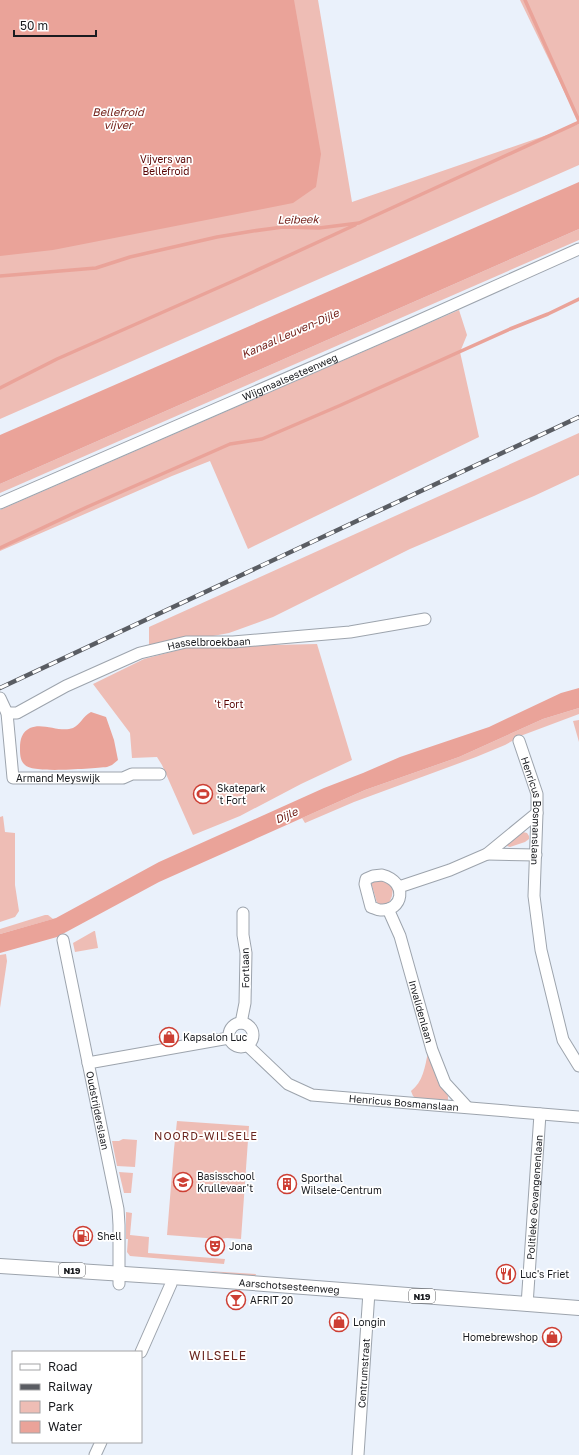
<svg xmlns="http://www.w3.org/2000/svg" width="579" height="1455" viewBox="0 0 579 1455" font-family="'Golos Text',sans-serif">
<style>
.green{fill:#eebdb5}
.water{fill:#eaa399}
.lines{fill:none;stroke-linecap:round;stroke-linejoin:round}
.stream{stroke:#eaa399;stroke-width:3.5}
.minor-casing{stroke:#9da4ad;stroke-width:13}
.major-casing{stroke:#9da4ad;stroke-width:16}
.minor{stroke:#fff;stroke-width:11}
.major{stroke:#fff;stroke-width:14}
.rail-casing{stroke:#5a5d63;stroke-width:4.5}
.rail{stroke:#fff;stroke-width:3;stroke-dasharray:9;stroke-linecap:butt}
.labels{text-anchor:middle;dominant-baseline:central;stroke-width:3.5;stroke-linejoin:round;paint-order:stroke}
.shield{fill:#fff;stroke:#5f6063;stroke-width:1}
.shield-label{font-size:9px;font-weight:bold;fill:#1a1c20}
.park-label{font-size:10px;fill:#590403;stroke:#fff}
.street-label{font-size:10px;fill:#1a1c20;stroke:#fff}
.poi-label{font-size:10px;fill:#1a1c20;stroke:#fff;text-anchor:start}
.water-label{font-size:11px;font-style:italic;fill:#74221b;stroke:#fff}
.neighbourhood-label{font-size:11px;letter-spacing:1px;fill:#6b261f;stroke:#fff}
.quarter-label{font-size:12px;letter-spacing:1px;fill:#6b261f;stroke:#fff}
</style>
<rect width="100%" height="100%" fill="#eaf1fb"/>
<g class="green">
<polygon points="0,0 318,0 352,202 579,124 579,165 0,419"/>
<polygon points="520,0 579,0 579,122"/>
<polygon points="579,229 579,240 0,493 0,484"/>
<polygon points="459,310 467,335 460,352 479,437 248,549 210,461 172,476 0,551 0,510"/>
<polygon points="579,433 579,475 534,496 410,549 273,617 229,633 149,648 149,627"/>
<polygon points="317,644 352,760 301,784 240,816 193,835 162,765 157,757 132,758 130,733 93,684 144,659 190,647"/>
<polygon points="579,708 579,714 523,735 505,745 476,757 354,802 305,823 302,818 365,790 459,757 543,719"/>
<polygon points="579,720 579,742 573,721"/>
<polygon points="3,816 5,832 15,833 15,885 19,911 15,917 0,922 0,817"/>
<polygon points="523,832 527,833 529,836 529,839 525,842 510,847 507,846 508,841"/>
<polygon points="372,880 386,881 393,887 392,896 389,903 381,905 377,903 371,882"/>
<polygon points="45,915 48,915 53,919 0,934 0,929"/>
<polygon points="94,931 95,931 98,948 75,952 73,943"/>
<polygon points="6,954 7,961 0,1008 0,955"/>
<path d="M428 1052H429L437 1080 448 1096V1100L445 1102 417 1099 413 1096 411 1091C423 1082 425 1067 428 1052Z"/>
<polygon points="177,1121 249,1126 241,1239 227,1238 219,1239 167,1235 174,1149"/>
<polygon points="123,1139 137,1140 135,1167 117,1166 112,1141 119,1141"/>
<polygon points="119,1172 133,1173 131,1193 124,1193"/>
<polygon points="126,1212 132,1213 130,1235 149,1237 148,1253 225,1259 224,1264 130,1256 127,1252 128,1239 126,1239"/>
<polygon points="207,1271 256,1274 255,1277"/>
</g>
<g class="water">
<polygon points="0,0 294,0 321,154 316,187 293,203 53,250 0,256"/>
<polygon points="579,182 579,229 0,484 0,435"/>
<polygon points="579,688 579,708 543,719 459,757 365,790 329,806 159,882 57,937 0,953 0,934 56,918 159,862 324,788 363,773 400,757 489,727 561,693"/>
<path d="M91 712 106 717 114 740 118 760 112 765 107 767C93 768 33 774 25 765 20 761 20 754 20 748 20 739 22 732 30 728 43 722 60 733 73 728 80 725 83 716 91 712Z"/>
</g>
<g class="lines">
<g class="stream">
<polyline points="525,0 579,121"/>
<polyline points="0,276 96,268 130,257 217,237 253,231 283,227 319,228 359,223 579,122"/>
<polyline points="0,388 57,359 240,278 355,225"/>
<polyline points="0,548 87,507 230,444 262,439 341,405 510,329 548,314 579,299"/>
</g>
<g class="minor-casing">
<g id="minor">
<path id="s1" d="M0 503 409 325 579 249"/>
<path id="s2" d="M0 698 7 713 13 778H123L132 774H160"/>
<path id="s3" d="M7 713H17L66 686 140 653 186 642H233L350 632 425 619"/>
<path id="s4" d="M519 741 537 794V813L534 896 541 950 563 1040 579 1066"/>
<polyline points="487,854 536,855"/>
<path d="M382 875C409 882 403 912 380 910 378 910 374 908 371 907L365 884 366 879 373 876Z"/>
<polyline points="399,887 450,870 487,854 537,813"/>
<path id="s5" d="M388 909 400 936 432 1050 445 1083 467 1107"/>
<path id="s6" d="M63 940 118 1209 119 1225V1284"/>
<polyline points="241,1023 245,1003 246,953 243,935 243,913"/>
<circle cx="241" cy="1035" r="12"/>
<path id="s7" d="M247 1045 288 1084 312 1095 579 1117"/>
<polyline points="88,1063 229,1038"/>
<path id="s8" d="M527 1305 540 1114"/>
<polyline points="141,1352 171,1284 171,1277"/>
<polyline points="95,1455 101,1442"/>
<path id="s9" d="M358 1455 369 1292"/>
</g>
</g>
<g class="major-casing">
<g id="major">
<path id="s10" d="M0 1266 186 1278 579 1308"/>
</g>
</g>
<use href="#minor" class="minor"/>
<use href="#major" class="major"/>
<g class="rail-casing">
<polyline id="rail" points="0,688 579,417"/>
</g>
<use href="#rail" class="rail"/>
</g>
<defs>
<g id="stadium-ring" transform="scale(1)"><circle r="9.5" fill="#fff" stroke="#cd3f34" stroke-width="1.5"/><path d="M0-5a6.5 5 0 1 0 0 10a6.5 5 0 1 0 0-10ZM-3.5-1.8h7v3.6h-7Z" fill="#cd3f34"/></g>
<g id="shop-ring" transform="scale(1)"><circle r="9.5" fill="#fff" stroke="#cd3f34" stroke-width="1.5"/><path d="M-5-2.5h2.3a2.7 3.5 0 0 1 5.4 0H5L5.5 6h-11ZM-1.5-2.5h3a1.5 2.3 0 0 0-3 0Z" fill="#cd3f34"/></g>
<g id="school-ring" transform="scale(1)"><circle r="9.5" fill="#fff" stroke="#cd3f34" stroke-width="1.5"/><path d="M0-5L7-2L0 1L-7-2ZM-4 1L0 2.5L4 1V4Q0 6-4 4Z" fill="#cd3f34"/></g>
<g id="building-ring" transform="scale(1)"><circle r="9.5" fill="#fff" stroke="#cd3f34" stroke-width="1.5"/><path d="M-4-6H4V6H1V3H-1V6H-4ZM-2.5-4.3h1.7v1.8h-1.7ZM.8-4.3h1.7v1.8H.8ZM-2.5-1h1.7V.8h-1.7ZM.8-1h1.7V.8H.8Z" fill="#cd3f34"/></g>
<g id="fuel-ring" transform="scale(1)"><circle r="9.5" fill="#fff" stroke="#cd3f34" stroke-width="1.5"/><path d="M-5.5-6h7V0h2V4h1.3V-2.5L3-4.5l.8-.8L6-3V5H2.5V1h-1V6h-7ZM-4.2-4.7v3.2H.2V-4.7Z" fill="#cd3f34"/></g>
<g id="theatre-ring" transform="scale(1)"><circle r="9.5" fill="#fff" stroke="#cd3f34" stroke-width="1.5"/><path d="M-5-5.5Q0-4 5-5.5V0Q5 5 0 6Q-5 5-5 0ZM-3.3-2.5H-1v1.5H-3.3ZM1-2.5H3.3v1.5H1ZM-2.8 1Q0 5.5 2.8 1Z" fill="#cd3f34"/></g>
<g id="restaurant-ring" transform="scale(1)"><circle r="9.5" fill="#fff" stroke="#cd3f34" stroke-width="1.5"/><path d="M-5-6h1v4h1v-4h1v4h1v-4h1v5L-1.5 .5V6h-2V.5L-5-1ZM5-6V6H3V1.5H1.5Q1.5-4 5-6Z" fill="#cd3f34"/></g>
<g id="bar-ring" transform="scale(1)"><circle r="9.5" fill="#fff" stroke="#cd3f34" stroke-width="1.5"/><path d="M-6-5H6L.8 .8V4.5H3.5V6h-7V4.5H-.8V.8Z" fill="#cd3f34"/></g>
</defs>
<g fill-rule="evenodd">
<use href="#stadium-ring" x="203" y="794"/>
<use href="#shop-ring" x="169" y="1037"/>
<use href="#school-ring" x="183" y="1182"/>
<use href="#building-ring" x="287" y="1184"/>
<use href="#fuel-ring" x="83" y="1236"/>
<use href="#theatre-ring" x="215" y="1246"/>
<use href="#restaurant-ring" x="506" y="1274"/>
<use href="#bar-ring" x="236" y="1300"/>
<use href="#shop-ring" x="339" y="1322"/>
<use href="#shop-ring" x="552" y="1337"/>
</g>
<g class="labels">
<g class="shield">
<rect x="59" y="1263" width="26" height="14" rx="3"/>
<rect x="409" y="1289" width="26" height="14" rx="3"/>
</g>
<g class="shield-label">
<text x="72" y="1270">N19</text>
<text x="422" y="1296">N19</text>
</g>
<g class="park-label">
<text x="166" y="159">Vijvers van<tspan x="166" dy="12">Bellefroid</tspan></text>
<text x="229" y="704">'t Fort</text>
</g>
<g class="street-label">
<text stroke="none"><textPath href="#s1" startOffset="316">Wijgmaalsesteenweg</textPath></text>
<text stroke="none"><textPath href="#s3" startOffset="217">Hasselbroekbaan</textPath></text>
<text stroke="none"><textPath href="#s2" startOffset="127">Armand Meyswijk</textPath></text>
<text stroke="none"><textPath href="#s4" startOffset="72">Henricus Bosmanslaan</textPath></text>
<text transform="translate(245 968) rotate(-91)">Fortlaan</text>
<text stroke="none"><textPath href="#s5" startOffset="108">Invalidenlaan</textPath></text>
<text stroke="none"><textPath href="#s7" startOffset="175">Henricus Bosmanslaan</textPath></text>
<text stroke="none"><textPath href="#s6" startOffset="174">Oudstrijderslaan</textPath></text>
<text stroke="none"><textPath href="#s8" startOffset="108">Politieke Gevangenenlaan</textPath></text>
<text stroke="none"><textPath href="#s10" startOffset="290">Aarschotsesteenweg</textPath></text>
<text stroke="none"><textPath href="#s9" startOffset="82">Centrumstraat</textPath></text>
</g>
<g class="poi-label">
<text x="217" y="788">Skatepark<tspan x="217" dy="12">'t Fort</tspan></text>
<text x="183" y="1037">Kapsalon Luc</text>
<text x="197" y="1176">Basisschool<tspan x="197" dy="12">Krullevaar't</tspan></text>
<text x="301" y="1178">Sporthal<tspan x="301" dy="12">Wilsele-Centrum</tspan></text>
<text x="97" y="1236">Shell</text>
<text x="229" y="1246">Jona</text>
<text x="520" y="1274">Luc's Friet</text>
<text x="250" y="1300">AFRIT 20</text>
<text x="353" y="1322">Longin</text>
<text x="538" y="1337" text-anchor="end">Homebrewshop</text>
</g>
<g class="water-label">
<text x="118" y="111">Bellefroid<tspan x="118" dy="13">vijver</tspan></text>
<text transform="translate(298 219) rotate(-1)">Leibeek</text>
<text transform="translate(290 333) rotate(-24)">Kanaal Leuven-Dijle</text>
<text transform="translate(286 815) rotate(-24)">Dijle</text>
</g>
<g class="neighbourhood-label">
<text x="206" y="1135">NOORD-WILSELE</text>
</g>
<g class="quarter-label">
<text x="218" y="1355">WILSELE</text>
</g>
</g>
<rect x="12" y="1351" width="130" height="92" fill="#ffffff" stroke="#a3a4a6"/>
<rect x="20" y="1364" width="20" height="6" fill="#ffffff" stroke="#a3a4a6"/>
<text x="48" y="1371" font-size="12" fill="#1a1c20">Road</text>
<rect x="20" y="1384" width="20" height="6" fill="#5a5d63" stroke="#a3a4a6"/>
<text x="48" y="1391" font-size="12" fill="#1a1c20">Railway</text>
<rect x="20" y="1401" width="20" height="12" fill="#eebdb5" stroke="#a3a4a6"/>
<text x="48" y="1411" font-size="12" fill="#1a1c20">Park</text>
<rect x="20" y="1421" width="20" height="12" fill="#eaa399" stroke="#a3a4a6"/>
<text x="48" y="1431" font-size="12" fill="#1a1c20">Water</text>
<path d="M14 30v6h82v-6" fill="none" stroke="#1a1c20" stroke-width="2"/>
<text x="20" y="30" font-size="12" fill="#1a1c20" stroke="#ffffff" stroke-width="3" paint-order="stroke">50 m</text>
</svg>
